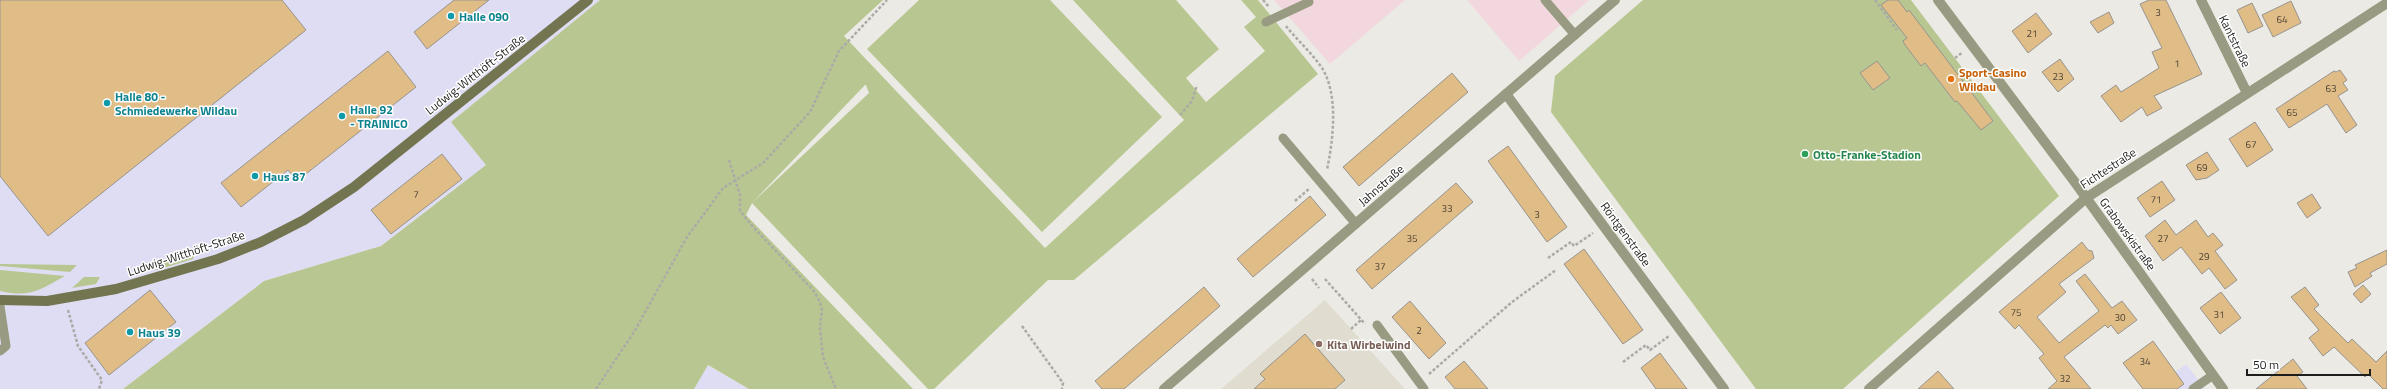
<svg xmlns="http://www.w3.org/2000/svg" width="2387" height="389" viewBox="0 0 2387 389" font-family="'Titillium Web',sans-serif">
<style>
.commercial{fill:#f2d8de}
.industrial{fill:#dfddf3}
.built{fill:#e0ddd0}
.green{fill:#b8c791;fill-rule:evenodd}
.building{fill:#e0bc87;stroke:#979490}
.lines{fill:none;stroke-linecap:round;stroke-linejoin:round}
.path{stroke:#abaaa6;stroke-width:2.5;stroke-dasharray:3 2;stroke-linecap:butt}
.lane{stroke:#989b81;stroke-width:9}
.street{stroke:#989b81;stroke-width:10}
.secondary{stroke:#72754f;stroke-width:10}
.culture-dot{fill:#0f9aa8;stroke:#fff;stroke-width:1.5}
.food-dot{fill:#e8710a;stroke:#fff;stroke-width:1.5}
.leisure-dot{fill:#2e9e5b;stroke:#fff;stroke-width:1.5}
.education-dot{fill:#8d6e63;stroke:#fff;stroke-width:1.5}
.labels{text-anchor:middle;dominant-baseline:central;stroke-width:3;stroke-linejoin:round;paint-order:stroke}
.number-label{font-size:10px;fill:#4e4536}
.culture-label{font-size:12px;font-weight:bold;fill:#0d838f;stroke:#fff;text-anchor:start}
.street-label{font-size:12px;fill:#1d1d1b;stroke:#fff}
.food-label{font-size:12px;font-weight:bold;fill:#c56008;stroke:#fff;text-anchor:start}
.leisure-label{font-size:12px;font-weight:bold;fill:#27864d;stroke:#fff;text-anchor:start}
.education-label{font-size:12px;font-weight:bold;fill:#785e54;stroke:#fff;text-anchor:start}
</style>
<rect width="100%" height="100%" fill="#ebeae4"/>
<g class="commercial">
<polygon points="1274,0 1405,0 1330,64"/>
<polygon points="1467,0 1589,0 1519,61"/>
</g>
<g class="industrial">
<polygon points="0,0 600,0 451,122 486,165 381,246 264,281 123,389 0,389"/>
<polygon points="2186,364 2205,389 2152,389"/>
<polygon points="707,365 749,389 694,389"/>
</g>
<polygon class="built" points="1325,300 1405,389 1221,389"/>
<g class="green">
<path d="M600 0H883L844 36 1045 248 1184 120 1073 0H1176L1219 49 1186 78 1206 102 1265 51 1244 27 1256 17 1241 0H1258L1318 74 1074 280H1048L934 389H928L752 203 746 215 913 389H749L708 365 694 389H123L264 281 381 246 486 165 451 122ZM866 85 869 93 752 203 865 85Z"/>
<polygon points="919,0 1050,0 1162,117 1042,232 867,49"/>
<polygon points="1643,0 1911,0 2059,196 1843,389 1756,389 1551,112 1555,76"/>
<polygon points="197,251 193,259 157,270 149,265"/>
<polygon points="0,264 77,265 70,272 0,266"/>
<path d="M0 270 65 276C39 290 31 298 0 291Z"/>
<polygon points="84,277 100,277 96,284 72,288"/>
</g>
<g class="building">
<polygon points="0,0 282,0 306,30 48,236 0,176"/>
<polygon points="454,0 489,0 427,49 414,32"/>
<polygon points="1888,0 1898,0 1907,12 1909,10 1993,121 1981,130 1957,101 1955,102 1925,63 1921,66 1905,45 1903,41 1907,38 1881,5"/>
<polygon points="2149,0 2166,0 2202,74 2154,96 2162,108 2147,116 2142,107 2121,122 2101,96 2116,85 2121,92 2159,68 2152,52 2162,48 2140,4"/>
<polygon points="2291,1 2301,23 2273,37 2262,15"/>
<polygon points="2252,3 2263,26 2248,33 2237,10"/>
<polygon points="2109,12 2114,23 2098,33 2090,22"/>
<polygon points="2036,13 2052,34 2028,53 2012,31"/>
<polygon points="388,51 416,87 297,181 288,170 241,207 221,183"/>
<polygon points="2060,59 2074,79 2058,92 2042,72"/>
<polygon points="1877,61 1890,78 1873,90 1860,73"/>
<polygon points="2340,70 2347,80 2343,83 2348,90 2338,96 2357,125 2346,133 2327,104 2289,128 2276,109 2334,71 2336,72"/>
<polygon points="1452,73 1468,92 1359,186 1343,167"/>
<polygon points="2255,122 2273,150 2247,167 2229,139"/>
<polygon points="1508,146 1567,227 1547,242 1488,161"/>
<polygon points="2207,152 2219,170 2207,178 2196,180 2186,165"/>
<polygon points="442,154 462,179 391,234 371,210"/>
<polygon points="2162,181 2175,200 2150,217 2137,198"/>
<polygon points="1456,183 1473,202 1372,289 1356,270"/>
<polygon points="2312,194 2321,208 2307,218 2297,203"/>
<polygon points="1310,196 1326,215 1253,277 1237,259"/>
<polygon points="2165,220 2176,235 2196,220 2208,237 2213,233 2223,245 2215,251 2237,280 2225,289 2209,268 2202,274 2181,247 2163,261 2145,236"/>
<polygon points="2082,242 2088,250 2092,251 2094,258 2059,284 2066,292 2037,317 2059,343 2099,311 2076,281 2085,274 2112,308 2122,301 2137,320 2118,334 2111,325 2108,328 2105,325 2064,357 2091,389 2048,389 2057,381 2039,358 2044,354 2019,325 2015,329 1999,312"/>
<polygon points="1584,249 1643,330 1623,344 1564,264"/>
<polygon points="2387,250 2387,264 2370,273 2372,276 2355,287 2348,272 2357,268 2355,265"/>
<polygon points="2363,285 2371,294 2361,303 2353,294"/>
<polygon points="1204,287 1220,306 1124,389 1102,389 1095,381"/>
<polygon points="2305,287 2319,305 2314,309 2348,343 2352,339 2376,362 2387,351 2387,389 2383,389 2368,374 2365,377 2334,347 2323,356 2309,338 2319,330 2291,297"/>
<polygon points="150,290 176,322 109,375 85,343"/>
<polygon points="2221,292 2241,318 2220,334 2200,308"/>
<polygon points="1410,301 1446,343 1429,359 1392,317"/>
<polygon points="1305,334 1345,380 1335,389 1254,389 1265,379 1260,374"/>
<polygon points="2153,341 2184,384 2177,389 2143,389 2123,363"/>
<polygon points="1660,353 1687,389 1656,389 1641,368"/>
<polygon points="2293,359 2303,372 2297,376 2307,389 2256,389"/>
<polygon points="1464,361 1488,389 1455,389 1445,377"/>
<polygon points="1938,371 1954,389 1918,389"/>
</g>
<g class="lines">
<g class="path">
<polyline points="1263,0 1269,7"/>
<polyline points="1875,0 1897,30"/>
<path d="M1286 26C1297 40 1312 53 1322 68 1339 95 1333 140 1327 170"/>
<polyline points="1955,58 1963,52"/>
<polyline points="1180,115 1192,101 1197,85"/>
<polyline points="729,160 740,195 740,211 754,228 813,290 820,302 822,310 820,328 823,357 836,389"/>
<polyline points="1295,201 1310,188"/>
<polyline points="1548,258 1571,242 1574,246 1593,233"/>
<polyline points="1312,279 1319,288"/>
<polyline points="1325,279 1365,324"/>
<polyline points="68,310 78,346 102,380 99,389"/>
<polyline points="1022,326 1063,383 1062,389"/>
<polyline points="1351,329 1361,320"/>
<polyline points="1623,362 1646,345 1650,350 1669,336"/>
<polyline points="1429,374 1512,302 1556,270"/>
<polyline points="596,389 634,332 687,237 723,188 763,163 810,112 839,51 887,0"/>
</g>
<g class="lane">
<polyline points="1545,0 1575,35"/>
<polyline points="1266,22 1309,2"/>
<polyline points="1283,138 1356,224"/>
<polyline points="0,306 6,346 0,351"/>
<polyline points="1377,325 1424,389"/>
<polyline points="2193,389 2213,375"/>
</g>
<g class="street">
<polyline points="1938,0 2077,185 2223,389"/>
<polyline points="2201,0 2247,93"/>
<polyline points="1506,94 1724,389"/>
<polyline points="1164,389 1615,0"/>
<polyline points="1869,389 2086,198 2387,3"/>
</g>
<polyline class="secondary" points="0,300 47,301 116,289 218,259 261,242 304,220 354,187 588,0"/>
</g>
<g class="culture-dot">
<circle cx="451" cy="16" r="4"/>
<circle cx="107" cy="103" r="4"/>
<circle cx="342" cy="116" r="4"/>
<circle cx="255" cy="176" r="4"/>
<circle cx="130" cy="332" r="4"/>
</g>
<circle class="food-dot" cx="1951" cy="79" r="4"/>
<circle class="leisure-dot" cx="1805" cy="154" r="4"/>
<circle class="education-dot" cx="1319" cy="344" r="4"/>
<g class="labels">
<g class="number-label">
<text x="2158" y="12">3</text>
<text x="2282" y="19">64</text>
<text x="2032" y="33">21</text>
<text x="2177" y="63">1</text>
<text x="2058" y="76">23</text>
<text x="2331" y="88">63</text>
<text x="2292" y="112">65</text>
<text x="2251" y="144">67</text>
<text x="2202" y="167">69</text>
<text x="416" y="194">7</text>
<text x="2156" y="199">71</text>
<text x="1447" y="208">33</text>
<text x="1537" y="214">3</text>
<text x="1412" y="238">35</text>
<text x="2163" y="238">27</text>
<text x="2204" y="256">29</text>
<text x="1380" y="266">37</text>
<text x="2016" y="312">75</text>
<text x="2219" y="314">31</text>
<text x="2120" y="317">30</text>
<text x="1419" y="330">2</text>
<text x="2145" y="361">34</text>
<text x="2065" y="378">32</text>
</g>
<g class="culture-label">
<text x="459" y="16">Halle 090</text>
<text x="115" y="96">Halle 80 -<tspan x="115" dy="14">Schmiedewerke Wildau</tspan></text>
<text x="350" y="109">Halle 92<tspan x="350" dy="14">- TRAINICO</tspan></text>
<text x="263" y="176">Haus 87</text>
<text x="138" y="332">Haus 39</text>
</g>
<g class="street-label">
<text transform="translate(2235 41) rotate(64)">Kantstraße</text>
<text transform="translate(475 74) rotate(-38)">Ludwig-Witthöft-Straße</text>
<text transform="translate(2108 168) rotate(-33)">Fichtestraße</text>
<text transform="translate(1381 185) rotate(-41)">Jahnstraße</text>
<text transform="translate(1626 234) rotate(54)">Röntgenstraße</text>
<text transform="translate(2128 234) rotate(54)">Grabowskistraße</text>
<text transform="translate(186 253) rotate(-18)">Ludwig-Witthöft-Straße</text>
</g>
<g class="food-label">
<text x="1959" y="72">Sport-Casino<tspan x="1959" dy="14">Wildau</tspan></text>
</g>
<g class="leisure-label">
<text x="1813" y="154">Otto-Franke-Stadion</text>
</g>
<g class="education-label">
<text x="1327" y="344">Kita Wirbelwind</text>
</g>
</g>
<path d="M2247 369v6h123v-6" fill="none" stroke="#1d1d1b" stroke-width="2"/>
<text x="2253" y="369" font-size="12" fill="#1d1d1b" stroke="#ffffff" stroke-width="3" paint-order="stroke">50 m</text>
</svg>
